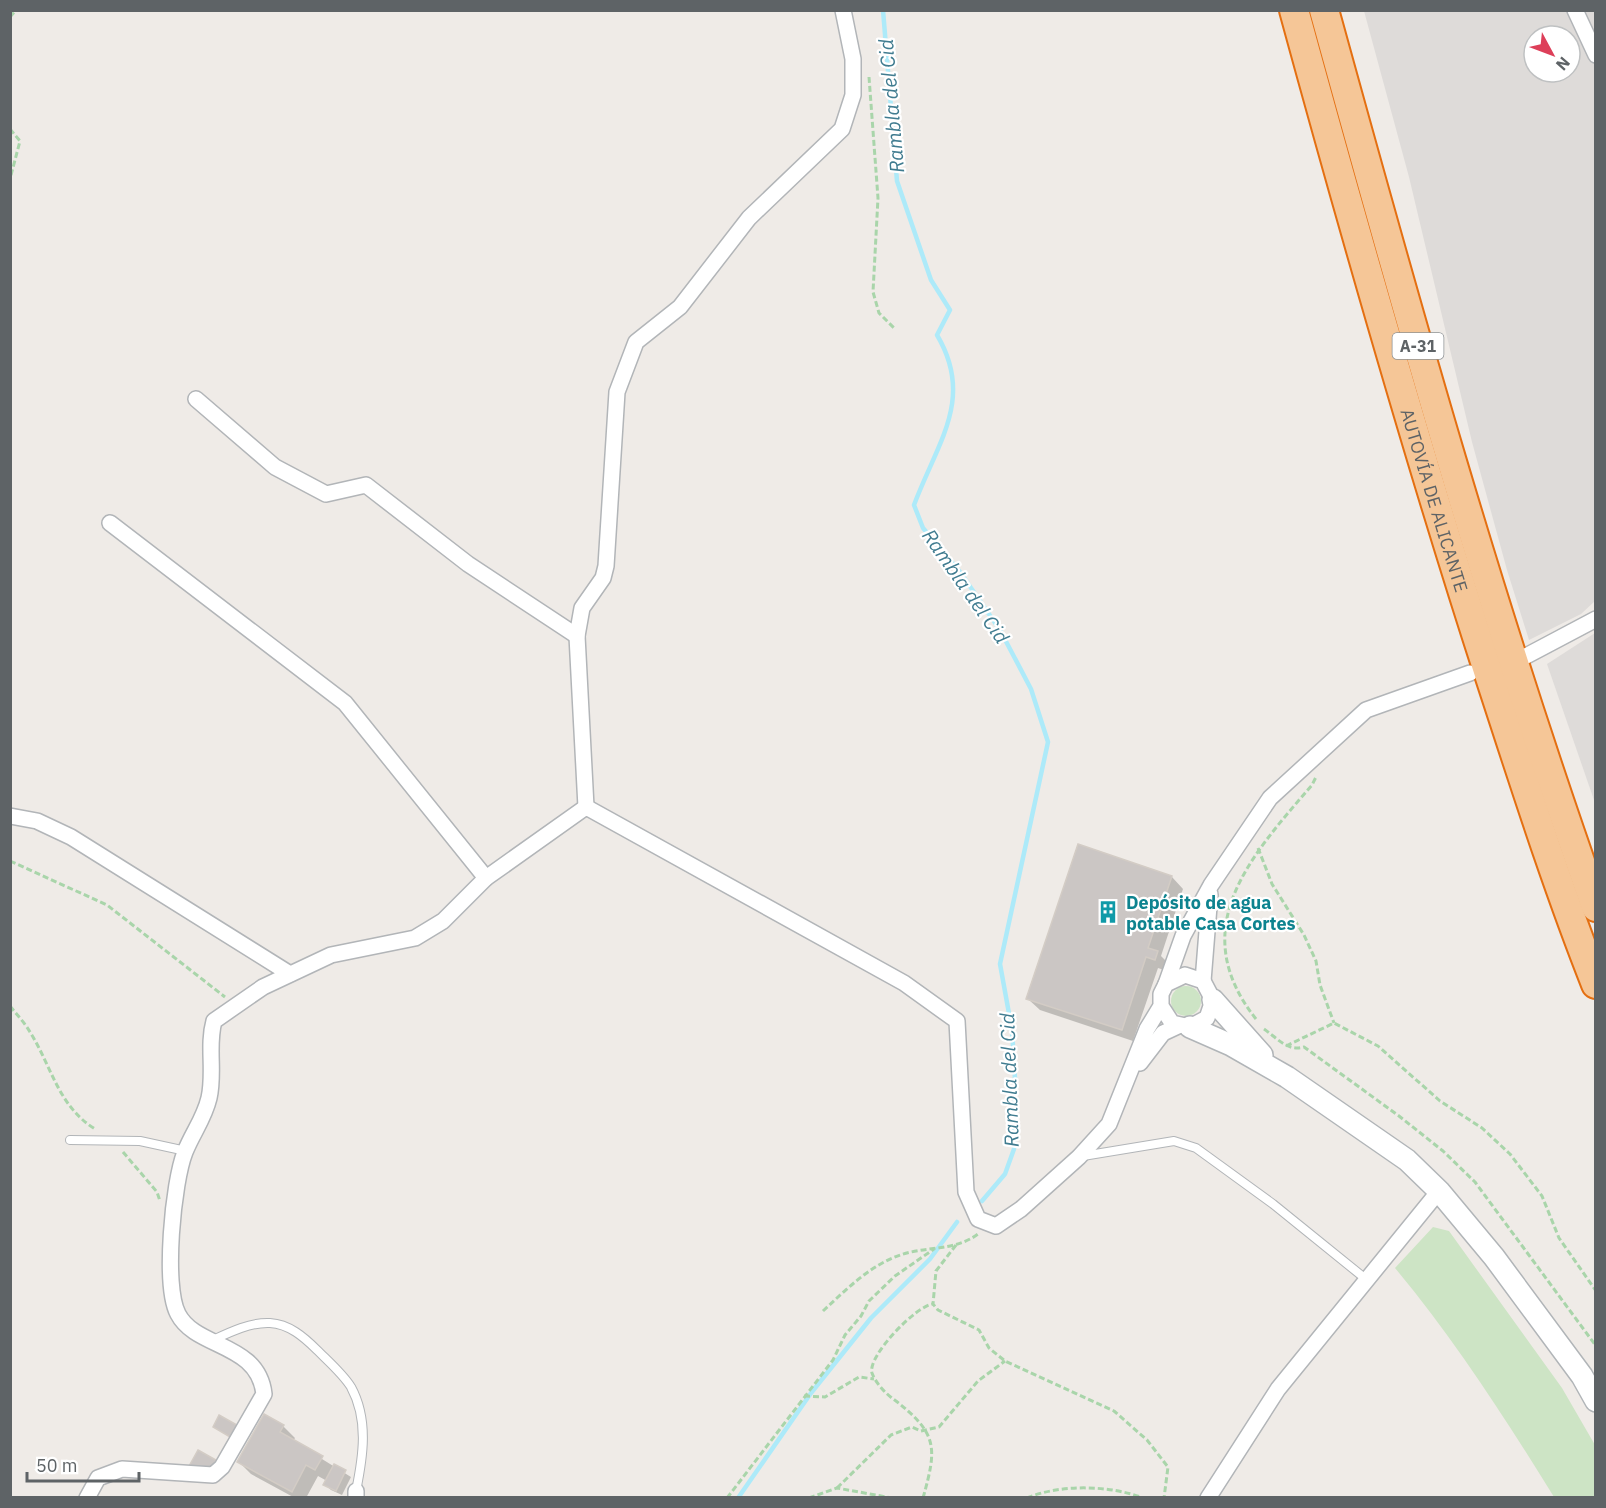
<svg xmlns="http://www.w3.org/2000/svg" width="1606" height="1508" viewBox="0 0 1606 1508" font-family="'IBM Plex Sans',sans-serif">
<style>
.industrial{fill:#dedbd9;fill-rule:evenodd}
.green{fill:#cde4c5}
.shadow{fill:#0003}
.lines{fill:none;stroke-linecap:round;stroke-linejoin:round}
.stream{stroke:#adeaf9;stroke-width:4.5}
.building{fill:#cbc6c4;stroke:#d3ccc5;stroke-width:1.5}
.lane-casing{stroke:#b2b5b8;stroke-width:10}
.street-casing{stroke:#b2b5b8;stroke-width:18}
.secondary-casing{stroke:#b1b5b8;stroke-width:24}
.highway-casing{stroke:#e46f11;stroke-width:32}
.path{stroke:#a9d5aa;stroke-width:3;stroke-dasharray:6 3;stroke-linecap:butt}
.lane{stroke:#fff;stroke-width:8}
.street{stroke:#fff;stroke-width:15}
.secondary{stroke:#fff;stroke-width:21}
.highway{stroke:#f5c697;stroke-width:28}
.labels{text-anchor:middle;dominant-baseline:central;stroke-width:4.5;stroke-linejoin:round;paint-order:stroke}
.shield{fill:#fff;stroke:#8e9294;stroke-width:1.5}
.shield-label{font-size:16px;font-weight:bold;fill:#5e6366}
.street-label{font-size:18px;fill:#5e6366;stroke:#fff}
.culture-label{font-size:18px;font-weight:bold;fill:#0d838f;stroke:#fff;text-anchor:start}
.water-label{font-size:20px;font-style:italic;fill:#407c90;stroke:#fff}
</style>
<rect width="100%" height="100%" fill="#efebe7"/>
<g class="industrial">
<path d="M1364 11H1595V601L1581 614 1529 640 1507 570 1472 442 1409 177ZM1534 36H1570V72H1534Z"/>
<polygon points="1595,633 1595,803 1547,664"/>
</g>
<g class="green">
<circle cx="1186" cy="1001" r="15"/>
<path d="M1433 1227 1449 1231 1562 1388 1595 1445V1497H1554C1505 1418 1455 1340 1395 1268Z"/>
</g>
<g class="shadow">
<polygon points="1172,877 1183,889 1161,956 1169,964 1167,971 1158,968 1133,1041 1040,1010 1028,999"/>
<polygon points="283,1426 295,1438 293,1441 351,1477 342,1495 331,1490 325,1484 327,1481 318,1476 306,1498 295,1498 251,1474 239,1462"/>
</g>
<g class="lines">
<g class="stream">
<path d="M883 10 897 181 931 280 950 310 937 335C975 399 937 443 914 505L923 528 960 572 1000 630 1031 689 1048 742 1000 964 1012 1030 1015 1079 1014 1149 1005 1174 982 1201"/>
<polyline points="738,1498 811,1393 871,1318 930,1259 957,1222"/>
</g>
</g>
<g class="building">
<polygon points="1078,844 1172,876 1148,948 1158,951 1155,960 1146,957 1122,1030 1026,999"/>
<polygon points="264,1414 284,1425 280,1432 323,1456 315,1470 306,1465 292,1492 237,1462"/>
<polygon points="219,1415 237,1425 230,1437 213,1427"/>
<polygon points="198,1450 216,1460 211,1469 188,1468"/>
<polygon points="334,1464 346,1470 336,1491 323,1485"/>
</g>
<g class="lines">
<g class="lane-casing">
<g id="lane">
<polyline points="70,1140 140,1141 186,1151"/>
<polyline points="1083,1156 1174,1141 1196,1148 1273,1204 1367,1280"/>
<path d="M213 1340C230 1332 251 1322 270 1323 289 1324 304 1337 317 1350 328 1361 343 1374 351 1387 369 1420 363 1457 356 1491"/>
</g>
</g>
<g class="street-casing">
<g id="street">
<polyline points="1575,10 1596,55"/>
<polyline points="196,399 275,467 326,494 366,485 468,564 577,636"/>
<polyline points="110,523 345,703 486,878"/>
<polyline points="1526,656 1596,619"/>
<polyline points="586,807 577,636 582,608 603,578 606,566 617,392 636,342 680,307 749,218 842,129 853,95 853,59 843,10"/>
<polyline points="10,816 37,821 71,837 290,974"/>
<polyline points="1203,981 1210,894"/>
<polyline points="1166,984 1183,936 1211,885 1270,798 1366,710 1470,673"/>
<polyline points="1140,1063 1163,1033 1178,1026"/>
<path d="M87 1498 98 1478 122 1469 213 1475 222 1467 264 1394C258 1342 196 1349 178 1314 163 1286 173 1182 185 1152 193 1132 204 1119 209 1098 215 1072 207 1046 214 1021L263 987 331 955 415 938 443 921 486 878 586 807 904 983 957 1021 966 1192 978 1219 996 1226 1021 1209 1079 1157 1109 1124 1147 1029 1161 1006V994L1166 984 1185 975 1203 981 1213 1000 1207 1018 1190 1027 1172 1023 1161 1006"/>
<polyline points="356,1498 356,1491"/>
<polyline points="1208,1498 1278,1389 1439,1191"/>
</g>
</g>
<g class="secondary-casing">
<g id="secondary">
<polyline points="1213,1000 1262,1055"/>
<polyline points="1190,1027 1231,1045 1287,1077 1407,1160 1439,1191 1494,1257 1582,1376 1596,1401"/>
</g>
</g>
<g class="highway-casing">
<g id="highway">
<path id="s1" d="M1294 10C1355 233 1418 455 1489 674 1523 778 1556 883 1596 984"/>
<path d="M1324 10C1407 312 1491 612 1596 907"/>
</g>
</g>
<g class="path">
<polyline points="10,17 16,10"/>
<polyline points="869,77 878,198 873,292 879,313 895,329"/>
<polyline points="10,129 20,141 10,179"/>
<polyline points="1258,848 1272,884 1304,935 1316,961 1320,985 1334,1023"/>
<polyline points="10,861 107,905 225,997"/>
<path d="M10 1006C17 1015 25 1023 30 1032 52 1067 58 1106 95 1129"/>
<path d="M1256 1019C1184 928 1251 856 1312 785L1316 777"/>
<path d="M1264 1029C1277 1038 1288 1052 1304 1047L1399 1116 1443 1151 1475 1182 1596 1346"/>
<polyline points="1286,1046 1334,1023 1378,1046 1440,1101 1482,1128 1510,1154 1542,1196 1559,1238 1596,1291"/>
<polyline points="123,1152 157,1192 160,1201"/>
<polyline points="956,1245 936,1271 933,1304 938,1310 979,1330 989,1348 1005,1361 1114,1411 1147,1440 1168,1467 1164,1498"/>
<path d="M823 1311C849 1287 875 1260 911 1252 934 1247 958 1249 978 1234"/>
<polyline points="804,1396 825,1397 859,1377 874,1379"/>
<polyline points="837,1488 891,1435 912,1427 921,1431 939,1427 978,1381 1005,1361"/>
<polyline points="727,1498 833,1360 845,1335 861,1316 869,1301 895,1276 934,1249"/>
<polyline points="809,1498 837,1488 892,1498"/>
<path d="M923 1498C937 1448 938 1434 896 1401 887 1395 876 1384 872 1373 867 1356 917 1305 933 1304"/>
<path d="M1027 1498C1060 1484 1110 1485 1143 1498"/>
</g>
<use href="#lane" class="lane"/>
<use href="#street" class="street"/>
<use href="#secondary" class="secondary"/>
<use href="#highway" class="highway"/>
</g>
<defs>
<g id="building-bare" transform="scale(1.8)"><path d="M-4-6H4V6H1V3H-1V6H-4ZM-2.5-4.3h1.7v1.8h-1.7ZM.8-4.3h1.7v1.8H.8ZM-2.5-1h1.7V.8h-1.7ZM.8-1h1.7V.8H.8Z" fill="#0f9aa8" stroke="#fff" stroke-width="2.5" paint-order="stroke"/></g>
</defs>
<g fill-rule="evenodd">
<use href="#building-bare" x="1108" y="912"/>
</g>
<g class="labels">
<rect class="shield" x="1392.5" y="333" width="51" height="26" rx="4.5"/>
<g class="shield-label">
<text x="1418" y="346">A-31</text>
</g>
<g class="street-label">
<text stroke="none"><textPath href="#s1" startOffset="510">AUTOVÍA DE ALICANTE</textPath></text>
</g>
<g class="culture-label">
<text x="1126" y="902">Depósito de agua<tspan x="1126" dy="21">potable Casa Cortes</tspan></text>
</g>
<g class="water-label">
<text transform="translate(891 106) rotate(-95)">Rambla del Cid</text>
<text transform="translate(966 586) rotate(55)">Rambla del Cid</text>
<text transform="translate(1009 1080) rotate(-92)">Rambla del Cid</text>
</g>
</g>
<rect width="1606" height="1508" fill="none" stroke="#5e6366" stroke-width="24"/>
<g transform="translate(1552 54) rotate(131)"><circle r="28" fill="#ffffff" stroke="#bfc1c2" stroke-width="1.5"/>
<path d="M0-4.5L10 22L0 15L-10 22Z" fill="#dd3f59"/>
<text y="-9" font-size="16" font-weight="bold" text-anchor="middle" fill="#5e6366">N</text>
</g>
<path d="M27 1472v9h112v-9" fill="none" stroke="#5e6366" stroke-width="3"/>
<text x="36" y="1472" font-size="18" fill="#5e6366" stroke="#ffffff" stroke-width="4.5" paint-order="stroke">50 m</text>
</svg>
